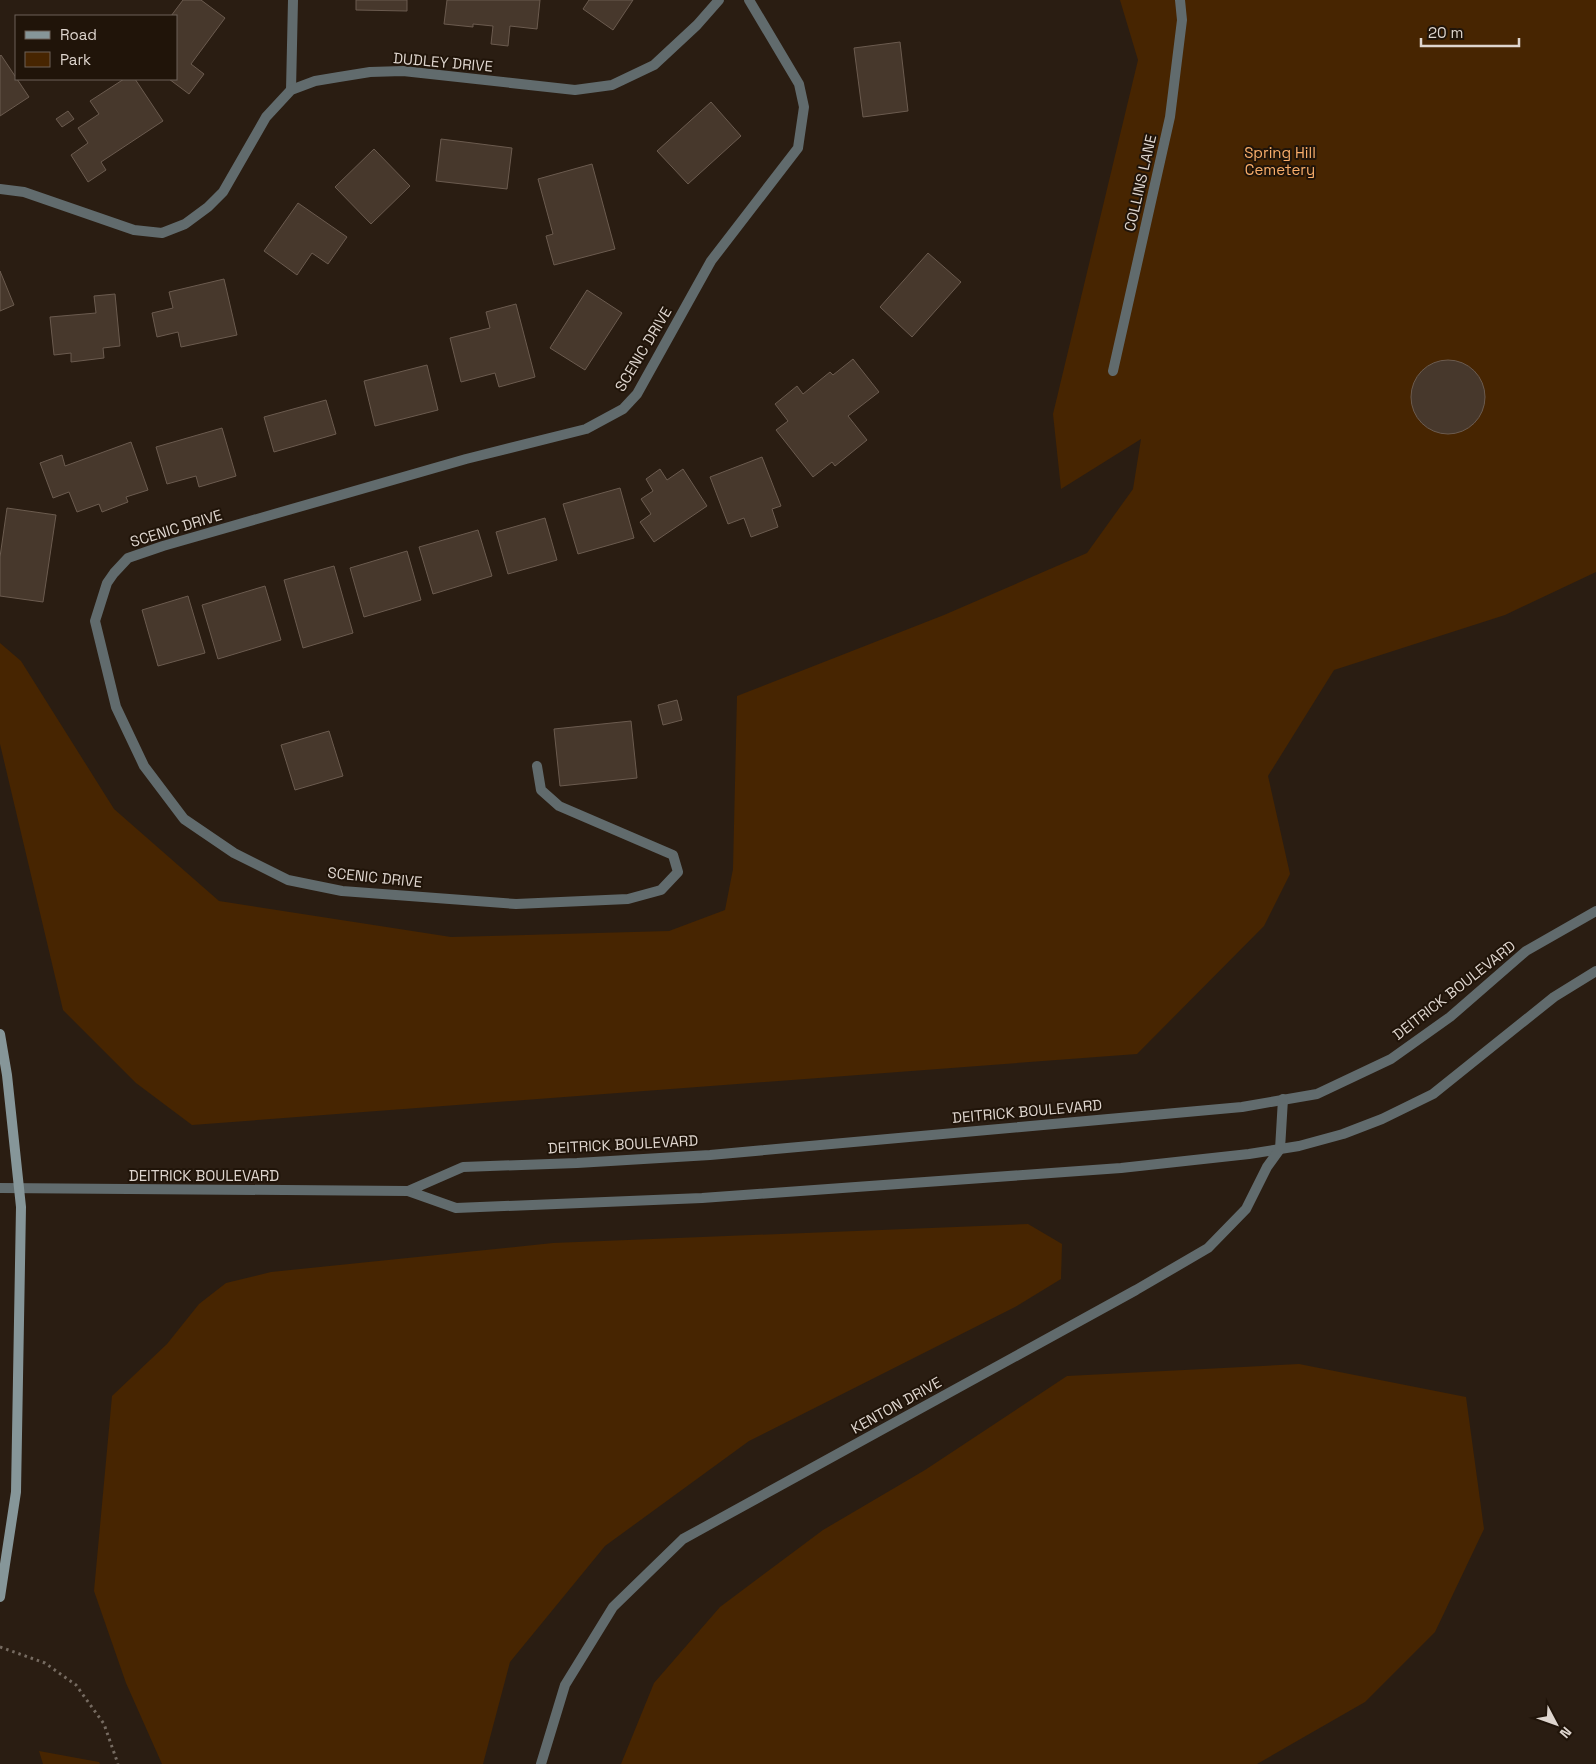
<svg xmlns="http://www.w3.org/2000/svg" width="1596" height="1764" viewBox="0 0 1596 1764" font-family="'Space Grotesk',sans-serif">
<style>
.green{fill:#472501}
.building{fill:#47382c;stroke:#6b5b4f}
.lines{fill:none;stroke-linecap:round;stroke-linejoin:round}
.path{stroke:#766b61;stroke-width:3;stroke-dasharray:2.5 4;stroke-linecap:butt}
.service{stroke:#616b6d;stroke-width:10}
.minor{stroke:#616b6d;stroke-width:10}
.secondary{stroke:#869699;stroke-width:10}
.labels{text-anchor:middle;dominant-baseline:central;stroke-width:4;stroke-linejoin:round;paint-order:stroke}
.street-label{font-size:15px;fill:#ded5ce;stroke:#201409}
.park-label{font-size:15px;fill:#f9ae6b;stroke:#201409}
</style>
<rect width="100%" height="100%" fill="#2a1d12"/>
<g class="green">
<polygon points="1120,0 1596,0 1596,572 1505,615 1334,670 1268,776 1290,874 1264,926 1137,1054 192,1125 136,1083 63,1010 0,744 0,643 21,661 114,809 219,901 451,937 669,931 725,910 733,869 737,696 944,615 1087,553 1133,489 1141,439 1061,489 1053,414 1138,60"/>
<polygon points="1028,1224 1062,1244 1061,1279 1015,1307 749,1441 605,1546 510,1662 483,1764 162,1764 126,1683 94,1591 112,1396 167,1344 199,1304 226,1283 271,1272 553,1243"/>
<polygon points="1299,1364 1466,1397 1484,1529 1435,1632 1365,1702 1257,1764 621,1764 654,1683 720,1607 823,1530 925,1470 1067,1376"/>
<polygon points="39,1751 99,1762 100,1764 43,1764"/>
</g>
<g class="building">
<polygon points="183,0 201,0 225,18 191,64 204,74 189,94 169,79 176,79 176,16 171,16"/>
<polygon points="356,0 407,0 407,11 356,10"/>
<polygon points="447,0 540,0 537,29 510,26 508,46 491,44 493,26 473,24 473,27 444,24"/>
<polygon points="589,0 633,0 613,30 583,9"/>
<polygon points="900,42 908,111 863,117 854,48"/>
<polygon points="1,55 29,97 0,116 0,56"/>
<polygon points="124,79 135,79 163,121 101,162 106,170 88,182 71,155 88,143 78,128 99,114 90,101"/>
<polygon points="711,102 741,136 688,184 657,151"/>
<polygon points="68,111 74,119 62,127 56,119"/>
<polygon points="441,139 512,148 507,189 436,181"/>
<polygon points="374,149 410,186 371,224 335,187"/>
<polygon points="592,164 615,249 554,265 546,236 553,234 538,179"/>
<polygon points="298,203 347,237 328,264 312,253 297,275 264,251"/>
<polygon points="928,253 961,282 912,337 880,307"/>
<polygon points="0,271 14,305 0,311"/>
<polygon points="224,279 237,335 181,347 178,332 157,337 152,313 173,308 169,292"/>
<polygon points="587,290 622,313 585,370 550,348"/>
<polygon points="115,294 120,346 103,348 104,358 71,362 71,353 54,355 50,317 96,313 94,296"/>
<polygon points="516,304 535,377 499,387 495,373 461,382 450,338 490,328 486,312"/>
<polygon points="853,359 879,392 848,416 867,440 835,466 832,462 813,477 776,430 788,421 775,404 797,386 803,394 830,372 833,375"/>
<circle cx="1448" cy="397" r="37"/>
<polygon points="427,365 438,410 375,426 364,381"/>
<polygon points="326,400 336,434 274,452 264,417"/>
<polygon points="222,428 236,476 199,487 196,476 167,484 156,447"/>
<polygon points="131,442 148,490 126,497 128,502 102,512 99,504 77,512 69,492 53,498 40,463 62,455 65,466"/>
<polygon points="762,457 781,506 772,509 778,527 751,537 744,518 728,524 710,477"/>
<polygon points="660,469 667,480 683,469 707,506 654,542 640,522 651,514 641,499 653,491 646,479"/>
<polygon points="620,488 634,538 578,554 563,504"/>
<polygon points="7,508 56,515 43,602 0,596 0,557"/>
<polygon points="545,518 557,560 508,574 496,532"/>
<polygon points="478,530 492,576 433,594 419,547"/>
<polygon points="407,551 421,600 364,617 350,568"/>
<polygon points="334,566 353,633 303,648 284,580"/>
<polygon points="265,586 281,640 218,659 202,605"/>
<polygon points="188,596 205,653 158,666 142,610"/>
<polygon points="677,700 682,720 663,725 658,705"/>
<polygon points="631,721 637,778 560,786 554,729"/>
<polygon points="329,731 343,776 295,790 281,745"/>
</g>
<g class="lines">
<polyline class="path" points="0,1647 45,1663 76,1685 104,1724 118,1764"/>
<polyline class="service" points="1113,371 1170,117 1182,20 1180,0"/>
<g class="minor">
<polyline points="291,90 293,0"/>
<polyline points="0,189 24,192 134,230 162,233 185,224 208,207 223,192 266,117 291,90 315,81 339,77 370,72 403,71 575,90 612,85 654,65 697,25 719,0"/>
<polyline points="537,766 541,790 559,806 673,855 678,872 661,890 628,899 516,904 342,891 288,880 234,853 184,819 144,766 116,707 95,621 107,583 114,573 128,558 163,546 466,459 586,429 623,409 637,394 711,261 798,148 804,107 799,84 749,0"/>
<polyline points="1596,911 1526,951 1450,1017 1391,1059 1317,1094 1242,1107 710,1155 577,1163 463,1167 408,1191 456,1208 702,1198 1121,1168 1249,1154 1299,1146 1343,1134 1382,1119 1433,1094 1554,997 1596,971"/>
<polyline points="0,1188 408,1191"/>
<polyline points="541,1764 565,1685 613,1607 683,1539 1136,1290 1208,1248 1246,1209 1267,1167 1280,1149 1283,1099"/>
</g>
<polyline class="secondary" points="0,1034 7,1075 21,1207 16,1492 0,1597"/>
</g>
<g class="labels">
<g class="street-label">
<text transform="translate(443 62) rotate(5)">DUDLEY DRIVE</text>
<text transform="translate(1140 183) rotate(-77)">COLLINS LANE</text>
<text transform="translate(643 349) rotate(-59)">SCENIC DRIVE</text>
<text transform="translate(176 528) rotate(-17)">SCENIC DRIVE</text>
<text transform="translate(375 877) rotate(6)">SCENIC DRIVE</text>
<text transform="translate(1454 990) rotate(-38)">DEITRICK BOULEVARD</text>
<text transform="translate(1027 1111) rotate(-5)">DEITRICK BOULEVARD</text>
<text transform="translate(623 1144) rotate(-3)">DEITRICK BOULEVARD</text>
<text x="204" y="1175">DEITRICK BOULEVARD</text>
<text transform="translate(896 1405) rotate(-29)">KENTON DRIVE</text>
</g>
<g class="park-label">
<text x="1280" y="152">Spring Hill<tspan x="1280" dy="17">Cemetery</tspan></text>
</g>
</g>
<rect x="15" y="15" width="162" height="65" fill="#201409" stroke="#6c6158"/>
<rect x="25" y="31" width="25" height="8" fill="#869699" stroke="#6c6158"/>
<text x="60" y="40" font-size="15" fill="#ded5ce">Road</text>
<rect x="25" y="52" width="25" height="15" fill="#472501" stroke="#6c6158"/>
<text x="60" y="65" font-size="15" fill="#ded5ce">Park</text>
<g transform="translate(1556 1724) rotate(131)" stroke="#201409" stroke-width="4" paint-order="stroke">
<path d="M0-4L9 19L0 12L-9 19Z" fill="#ded5ce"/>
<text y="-8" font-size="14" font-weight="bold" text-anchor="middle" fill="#ded5ce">N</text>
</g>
<path d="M1421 38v8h98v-8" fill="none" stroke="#ded5ce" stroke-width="2.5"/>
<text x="1428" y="38" font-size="15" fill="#ded5ce" stroke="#201409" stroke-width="4" paint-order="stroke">20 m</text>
</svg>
